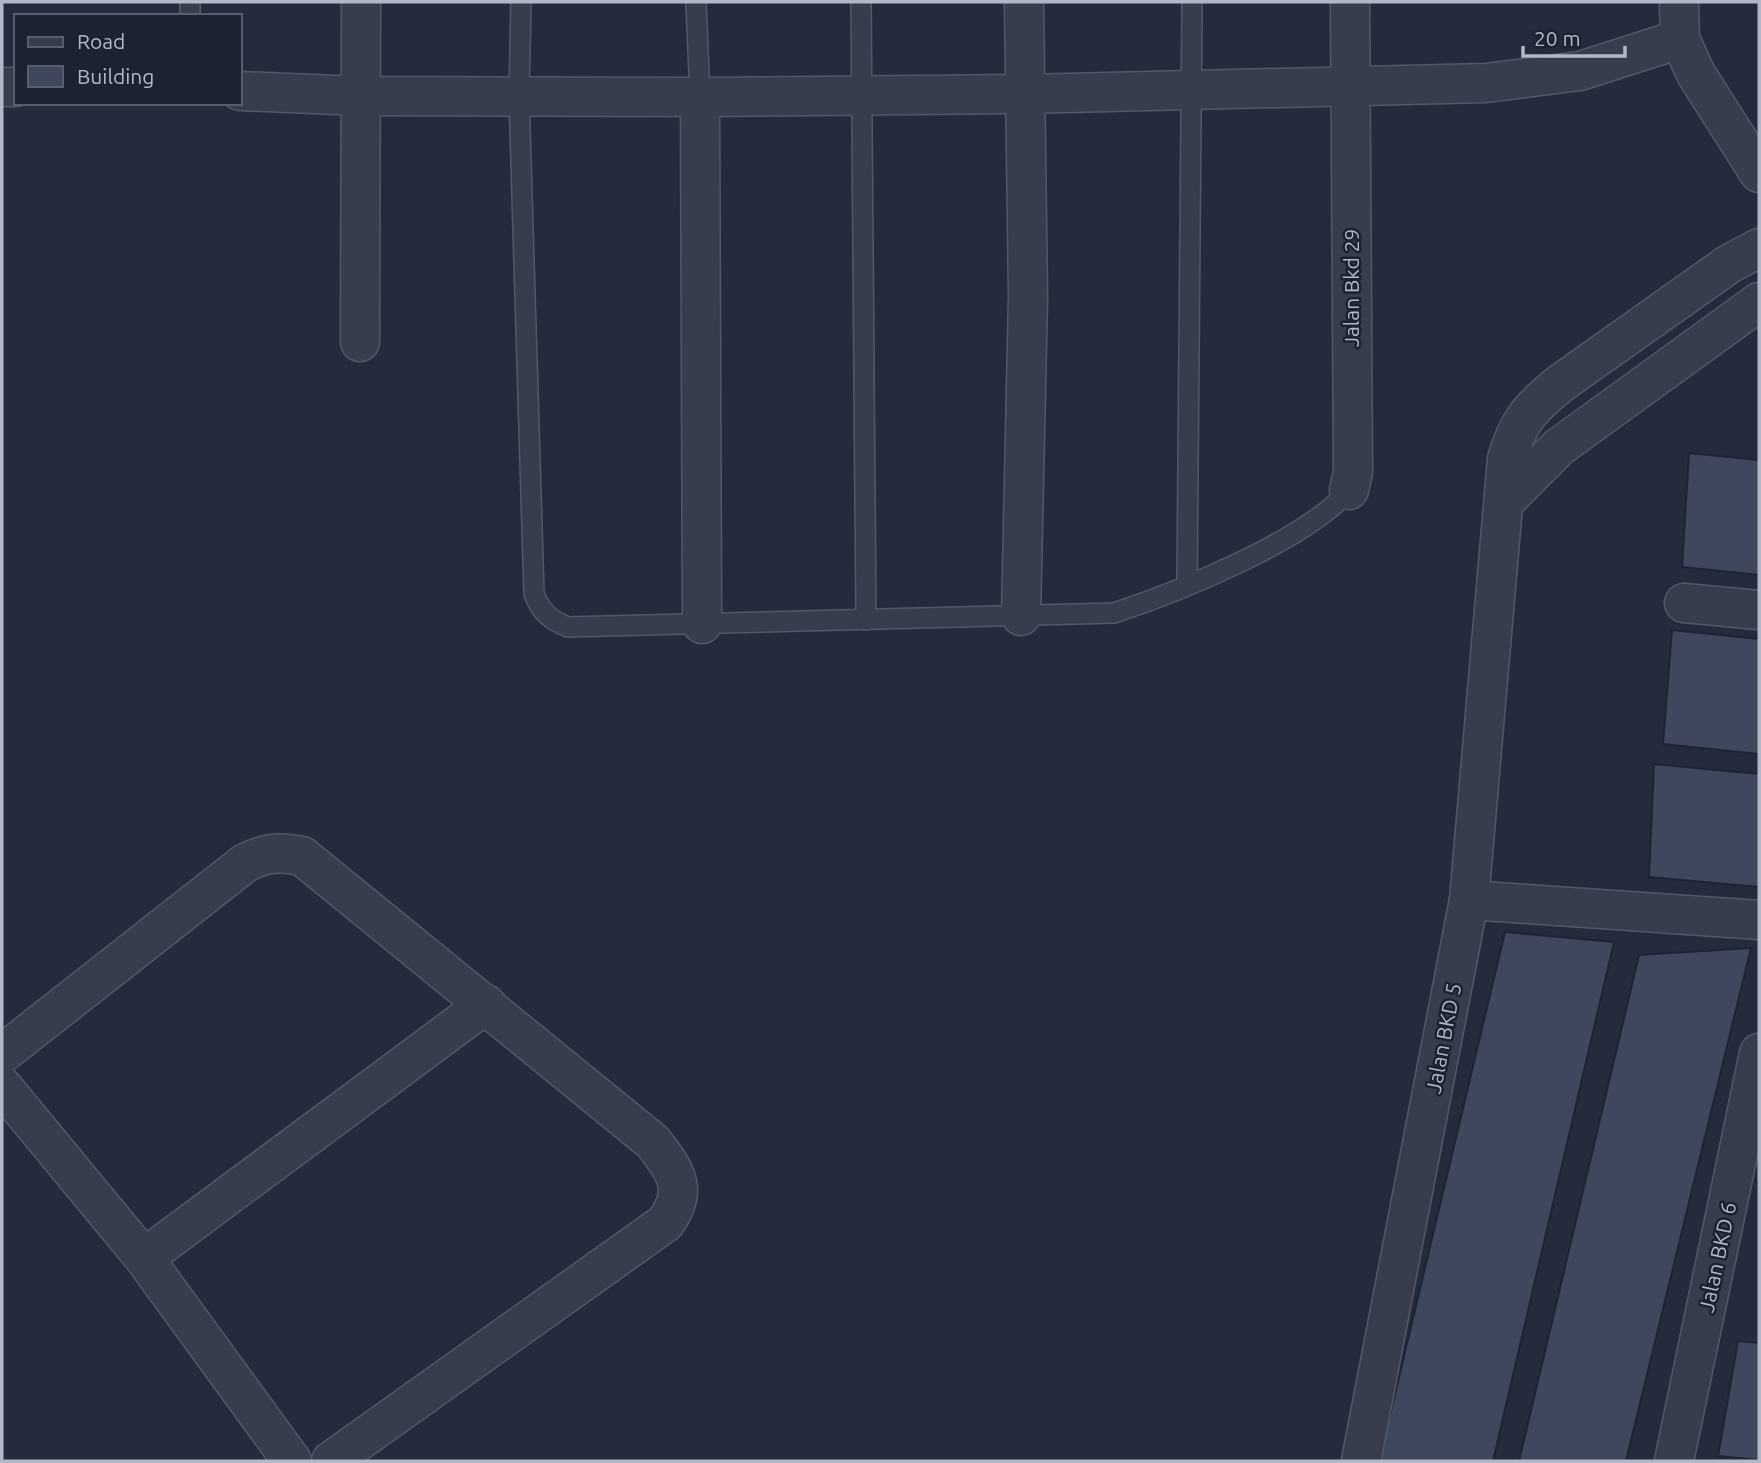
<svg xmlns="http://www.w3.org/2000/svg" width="1761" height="1463" viewBox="0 0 1761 1463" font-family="Ubuntu,sans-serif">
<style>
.building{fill:#3f475d;stroke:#1e2434;stroke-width:2}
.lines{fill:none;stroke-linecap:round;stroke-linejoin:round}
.lane-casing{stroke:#525868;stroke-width:22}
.street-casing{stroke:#525868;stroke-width:41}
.lane{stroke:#373d4d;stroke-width:19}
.street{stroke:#373d4d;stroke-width:38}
.labels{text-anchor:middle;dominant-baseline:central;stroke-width:5;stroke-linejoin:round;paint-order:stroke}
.street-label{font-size:21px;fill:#b2b8c8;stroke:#1c2232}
</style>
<rect width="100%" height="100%" fill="#232b3d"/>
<g class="building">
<polygon points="1689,453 1759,460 1759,575 1682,567"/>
<polygon points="1672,630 1759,639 1759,754 1663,744"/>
<polygon points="1654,764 1759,774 1759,887 1649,877"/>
<polygon points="1505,932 1614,942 1493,1461 1379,1461"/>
<polygon points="1751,948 1626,1461 1519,1461 1639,955"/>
<polygon points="1738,1341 1759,1343 1759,1460 1718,1456"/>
</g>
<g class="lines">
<g class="lane-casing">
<g id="lane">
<polyline points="190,2 190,16"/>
<path d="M521 2 519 96 534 594C541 612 550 620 568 627L1114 613C1178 592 1307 540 1349 490"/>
<polyline points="696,2 700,97"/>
<polyline points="861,2 866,620"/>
<polyline points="1187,584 1192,2"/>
</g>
</g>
<g class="street-casing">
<g id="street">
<polyline points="1679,2 1680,39 1696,74 1759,173"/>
<polyline points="2,87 16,87"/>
<polyline points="240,91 361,96 700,97 1025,94 1486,83 1580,71 1680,39"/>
<polyline points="700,97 702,624"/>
<polyline points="360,342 361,2"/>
<polyline points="1349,490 1353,472 1350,2"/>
<polyline points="1504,502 1559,447 1759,302"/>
<polyline points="1684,603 1759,610"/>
<polyline points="1021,616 1028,297 1024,2"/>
<path d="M1469 900 1507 459C1518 421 1530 408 1561 383L1729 264 1759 248"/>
<path d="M2 1054 245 863C265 853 279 851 302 856L653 1142C675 1171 690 1189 665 1223L331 1461"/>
<polyline points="2,1086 144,1258 292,1461"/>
<polyline points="144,1258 486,1004"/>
<polyline points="1361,1461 1469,900 1759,920"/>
<polyline points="1674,1461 1759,1053"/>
</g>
</g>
<use href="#lane" class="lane"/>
<use href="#street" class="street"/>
</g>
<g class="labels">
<g class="street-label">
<text transform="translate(1351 288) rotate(-90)">Jalan Bkd 29</text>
<text transform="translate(1443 1038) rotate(-79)">Jalan BKD 5</text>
<text transform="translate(1717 1257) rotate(-78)">Jalan BKD 6</text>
</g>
</g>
<rect width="1761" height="1463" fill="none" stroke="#b2b8c8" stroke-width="7"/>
<rect x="14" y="14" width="228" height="91" fill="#1c2232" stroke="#585e6e" stroke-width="2"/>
<rect x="28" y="37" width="35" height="10" fill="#373d4d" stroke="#585e6e" stroke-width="2"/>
<text x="77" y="49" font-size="21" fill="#b2b8c8">Road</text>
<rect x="28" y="66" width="35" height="21" fill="#3f475d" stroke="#585e6e" stroke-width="2"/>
<text x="77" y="84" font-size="21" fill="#b2b8c8">Building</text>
<path d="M1523 46v10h102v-10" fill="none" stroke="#b2b8c8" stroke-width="3.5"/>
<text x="1534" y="46" font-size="21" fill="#b2b8c8" stroke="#1c2232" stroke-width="5" paint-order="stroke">20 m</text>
</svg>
